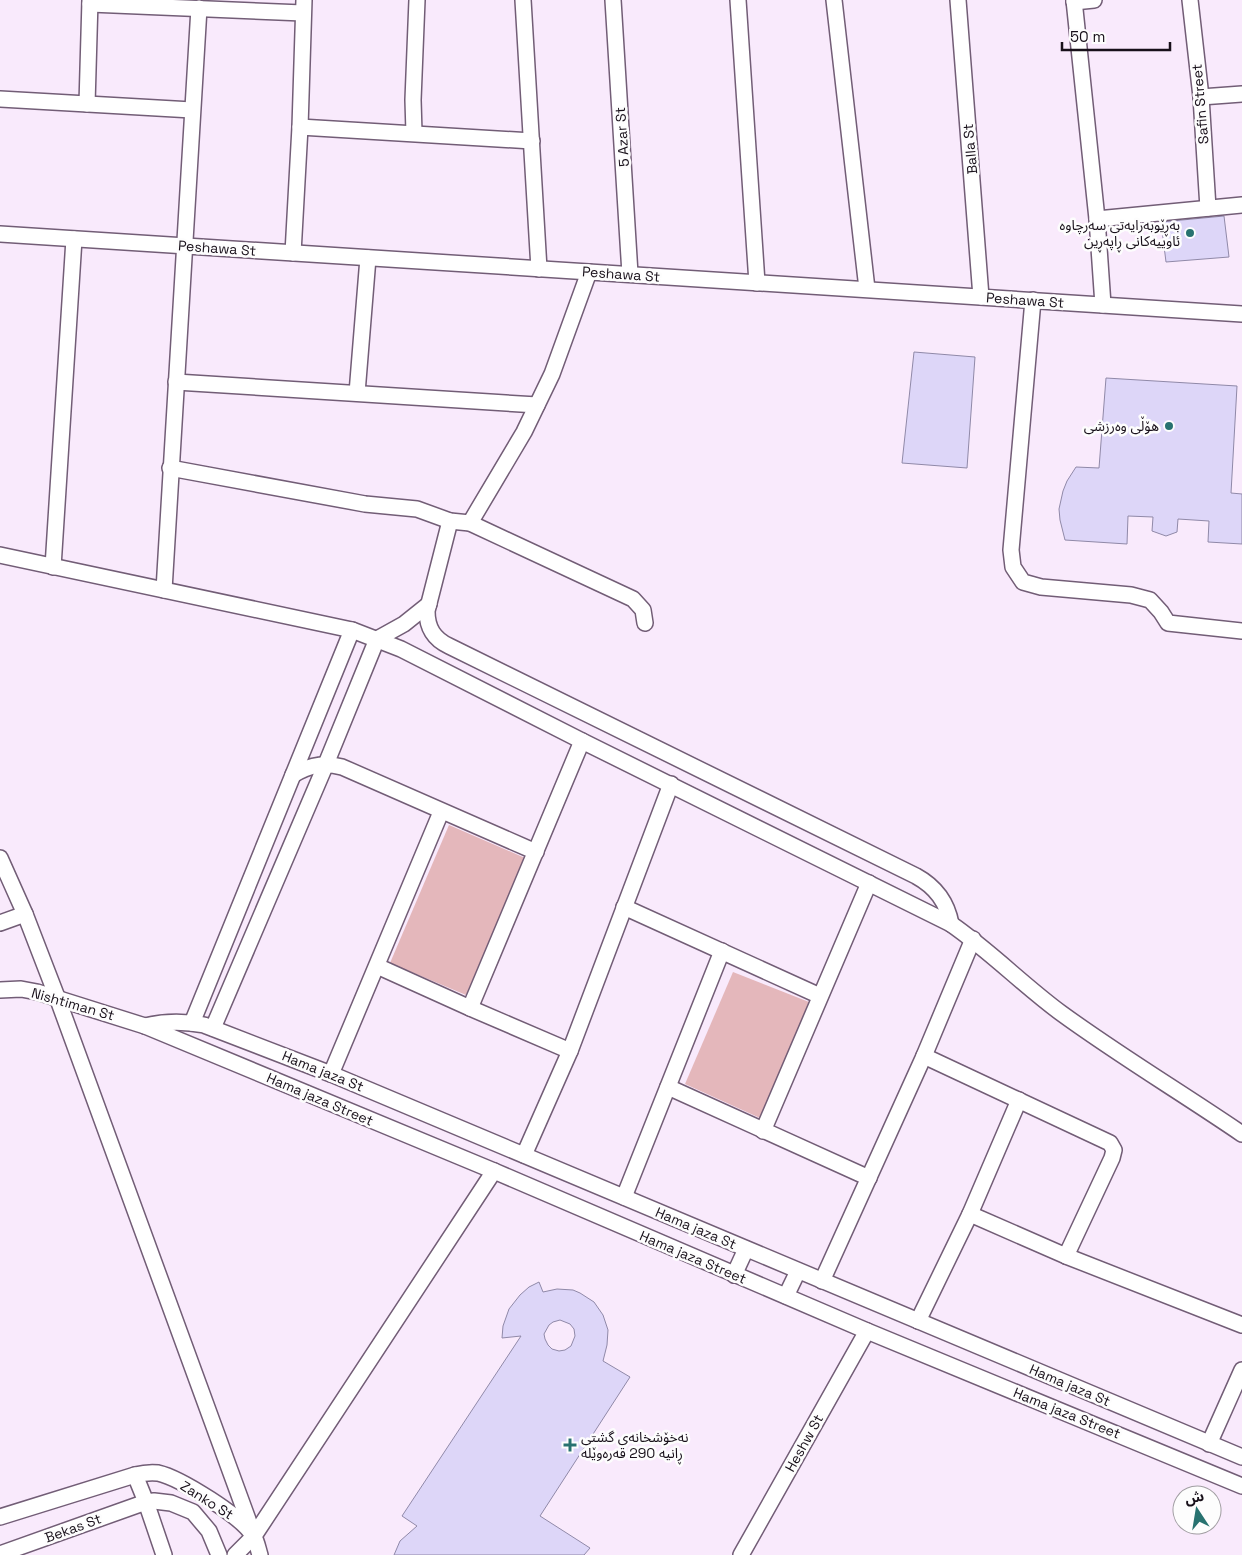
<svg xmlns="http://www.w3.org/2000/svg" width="1242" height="1555" viewBox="0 0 1242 1555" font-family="'Space Grotesk','Noto Sans Arabic',sans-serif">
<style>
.green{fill:#e4b7bb}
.building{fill:#ddd6f8;stroke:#9089a8;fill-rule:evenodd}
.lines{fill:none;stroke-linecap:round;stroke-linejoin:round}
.minor-casing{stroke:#725d76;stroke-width:18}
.minor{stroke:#fff;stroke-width:15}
.poi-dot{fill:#287270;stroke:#fdfdfd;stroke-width:2}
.labels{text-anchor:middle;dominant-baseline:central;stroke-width:5;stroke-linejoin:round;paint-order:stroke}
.street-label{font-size:14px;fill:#18101a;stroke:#fdfdfd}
.poi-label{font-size:14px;fill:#18101a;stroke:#fdfdfd;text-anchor:end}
</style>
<rect width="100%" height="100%" fill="#f9eafc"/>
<g class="green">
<polygon points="449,825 525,858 466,995 390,963"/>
<polygon points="733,972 809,1002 760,1118 685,1084"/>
</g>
<g class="building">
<polygon points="1224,216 1229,257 1166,262 1161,222"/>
<polygon points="914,352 975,357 967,468 902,463"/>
<polygon points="1106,378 1237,386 1231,493 1242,494 1242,544 1208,542 1209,521 1178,519 1177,532 1166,536 1152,531 1153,517 1128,516 1127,544 1065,540 1060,520 1059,509 1063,491 1067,481 1076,467 1099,468"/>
<path d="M539 1282 543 1292 557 1289 573 1290 580 1293 594 1302 603 1315 608 1330 607 1345 603 1361 630 1377 540 1516 590 1548 584 1555H394L400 1541 417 1526 402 1516 521 1336 502 1338 503 1326 509 1309 520 1295 529 1287ZM560 1320 570 1324 574 1329 575 1336 571 1346 565 1350 559 1351 552 1349 548 1345 545 1339 544 1334 549 1325 553 1322Z"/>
</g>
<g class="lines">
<g class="minor-casing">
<g id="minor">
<polyline points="523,0 539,269"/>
<polyline points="613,0 630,274"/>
<polyline points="738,0 757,283"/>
<polyline points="834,0 867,289"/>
<polyline points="958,0 981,297"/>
<polyline points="1074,0 1097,219 1103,305"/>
<polyline points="1190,0 1201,97 1208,208"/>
<polyline points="1074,2 1094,0"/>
<polyline points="90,4 303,13"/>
<polyline points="1201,97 1242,94"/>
<polyline points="0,99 192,110"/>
<polyline points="87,104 90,0"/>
<polyline points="300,127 532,141"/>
<polyline points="414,133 413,100 417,0"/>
<polyline points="1097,219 1242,205"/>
<polyline points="0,234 1242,314"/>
<polyline points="293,253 300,127 304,0"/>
<polyline points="1033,300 1011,550 1013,567 1023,582 1041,587 1131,595 1150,600 1161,612 1168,623 1242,631"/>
<polyline points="176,382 537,405"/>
<polyline points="357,393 368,258"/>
<polyline points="170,468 365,504 417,509 450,521 470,523 633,599 643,610 645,623"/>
<path d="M450 521 427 611C427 628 434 639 449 646L916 876C936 887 947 902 951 924"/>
<polyline points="470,523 524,432 552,374 589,272"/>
<path d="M0 555 352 630 401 649 582 741 951 924C990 951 1023 985 1061 1013 1120 1056 1182 1093 1242 1134"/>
<polyline points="53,567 74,239"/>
<polyline points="164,590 199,8"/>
<path d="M293 775C309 765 324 762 342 767L536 852"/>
<polyline points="0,858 25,914 57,997 254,1536"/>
<polyline points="624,907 820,996"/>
<polyline points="0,923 25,914"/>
<polyline points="377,966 470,1008 570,1051"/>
<polyline points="0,990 21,989 37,992 145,1026 494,1171 867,1331 1242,1486"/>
<polyline points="470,1008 582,741"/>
<polyline points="192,1023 352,630"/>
<path d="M145 1026C166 1021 183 1021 204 1025L331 1074 1242 1457"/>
<polyline points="213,1028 326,764 377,639 404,624 429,604"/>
<polyline points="924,1056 1110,1143 1114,1150 1112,1158 1066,1256"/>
<polyline points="331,1074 441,812"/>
<polyline points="668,1087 869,1178"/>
<polyline points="763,1131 869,883"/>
<polyline points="524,1155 570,1051 671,784"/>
<polyline points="624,1197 722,951"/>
<polyline points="970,1214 1066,1256 1242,1325"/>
<polyline points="734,1275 746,1249"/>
<polyline points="822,1281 924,1056 973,939"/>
<polyline points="786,1296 798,1271"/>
<polyline points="918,1321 970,1214 1019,1100"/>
<polyline points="1209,1444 1242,1370"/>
<polyline points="135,1475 146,1502 164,1555"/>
<path d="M0 1517 135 1475C143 1473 150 1472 158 1473 180 1478 243 1517 254 1537 257 1542 258 1549 260 1555"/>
<polyline points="0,1554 146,1502 154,1501 171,1503 193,1512 209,1531 219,1555"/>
<polyline points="235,1555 254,1536 494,1171"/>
<polyline points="741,1555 867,1331"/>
</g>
</g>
<use href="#minor" class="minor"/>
</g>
<g class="poi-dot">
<circle cx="1190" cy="233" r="5"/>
<circle cx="1169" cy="426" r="5"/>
<path d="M567.5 1437.5h5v5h5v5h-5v5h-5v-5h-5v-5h5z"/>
</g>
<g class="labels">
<g class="street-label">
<text transform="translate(1200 104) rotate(-95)">Safin Street</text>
<text transform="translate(622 137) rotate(-94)">5 Azar St</text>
<text transform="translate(970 149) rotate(-95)">Balla St</text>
<text transform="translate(217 248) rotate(4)">Peshawa St</text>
<text transform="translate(621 274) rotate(4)">Peshawa St</text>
<text transform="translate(1025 300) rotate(4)">Peshawa St</text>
<text transform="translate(73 1004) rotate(16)">Nishtiman St</text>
<text transform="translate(323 1071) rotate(22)">Hama jaza St</text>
<text transform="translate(320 1099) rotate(23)">Hama jaza Street</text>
<text transform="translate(696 1228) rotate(23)">Hama jaza St</text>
<text transform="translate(693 1257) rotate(23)">Hama jaza Street</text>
<text transform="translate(1070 1385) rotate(23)">Hama jaza St</text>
<text transform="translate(1067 1413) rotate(22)">Hama jaza Street</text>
<text transform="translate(804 1443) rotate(-61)">Heshw St</text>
<text transform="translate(207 1500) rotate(32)">Zanko St</text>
<text transform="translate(73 1528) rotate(-20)">Bekas St</text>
</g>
<g class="poi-label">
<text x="1180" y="225">بەڕێوبەرایەتی سەرچاوە<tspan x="1180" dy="16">ئاوییەکانی ڕاپەڕین</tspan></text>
<text x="1159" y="426">هۆڵی وەرزشی</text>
<text x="581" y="1437" text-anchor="start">نەخۆشخانەی گشتی<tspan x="581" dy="16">ڕانیە 290 قەرەوێلە</tspan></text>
</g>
</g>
<g transform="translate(1197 1510) rotate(348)"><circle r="24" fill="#fdfdfd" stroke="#a19ea2"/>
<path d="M0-4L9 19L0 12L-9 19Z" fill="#287270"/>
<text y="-8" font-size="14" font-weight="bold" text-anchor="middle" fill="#18101a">ش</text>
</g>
<path d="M1062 42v8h108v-8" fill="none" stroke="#18101a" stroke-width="2.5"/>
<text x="1070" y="42" font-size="15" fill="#18101a" stroke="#fdfdfd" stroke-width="4" paint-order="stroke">50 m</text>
</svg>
